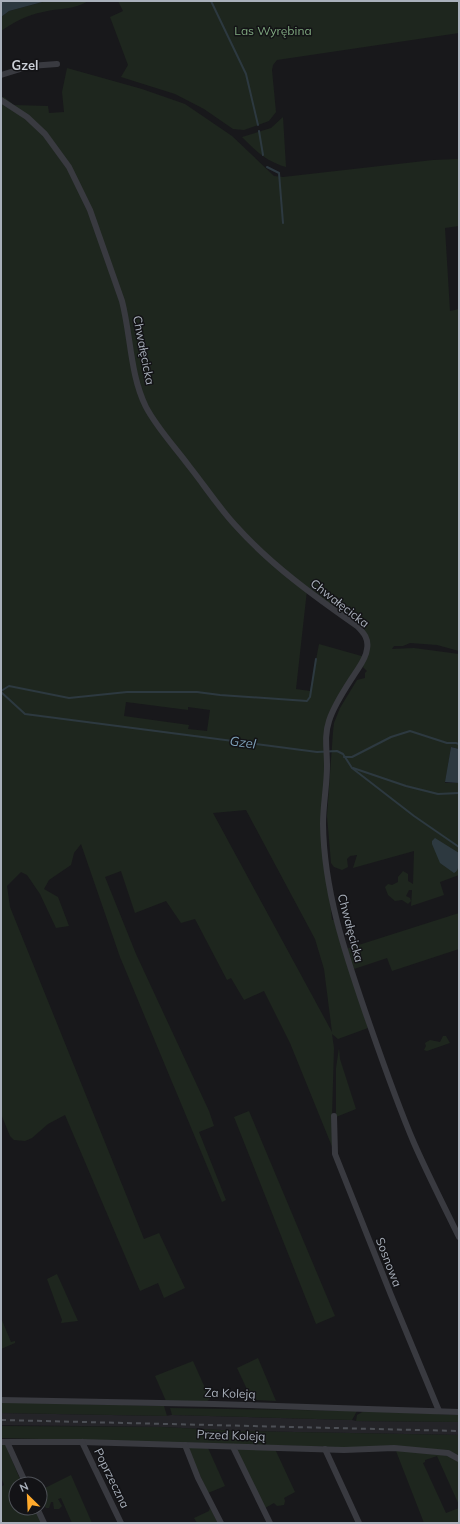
<svg xmlns="http://www.w3.org/2000/svg" width="460" height="1524" viewBox="0 0 460 1524" font-family="Mulish,sans-serif">
<style>
.built{fill:#242428}
.green{fill:#1e261e;fill-rule:evenodd}
.water{fill:#2d3940}
.lines{fill:none;stroke-linecap:round;stroke-linejoin:round}
.stream{stroke:#2d3940;stroke-width:2}
.street{stroke:#393a40;stroke-width:6}
.rail{stroke:#4c4f55;stroke-width:2;stroke-dasharray:5 4;stroke-linecap:butt}
.labels{text-anchor:middle;dominant-baseline:central;stroke-width:3;stroke-linejoin:round;paint-order:stroke}
.park-label{font-size:12px;fill:#7fa87f;stroke:#131316}
.street-label{font-size:12px;fill:#a9b0bb;stroke:#131316}
.neighbourhood-label{font-size:13px;font-weight:bold;fill:#cbcfd7;stroke:#131316}
.water-label{font-size:13px;font-style:italic;fill:#7ea1b9;stroke:#131316}
</style>
<rect width="100%" height="100%" fill="#18181b"/>
<polygon class="built" points="1,1413 166,1416 172,1415 352,1420 356,1421 459,1422 459,1435 241,1431 162,1427 1,1425"/>
<g class="green">
<path d="M46 1H88C74 10 58 8 43 12 27 15 14 22 1 31V17L9 11Z"/>
<polygon points="118,1 459,1 459,33 277,60 273,65 272,70 276,112 269,121 244,130 233,129 204,109 175,94 121,77 128,65 110,17 123,11"/>
<path d="M67 68 142 89 185 104 232 136 274 176 283 177 433 160 459 159V226L445 228 450 311 459 309V651L437 645 410 643 403 646H394L392 649 414 648 459 654V749L451 747 445 783H459V875L440 882 444 895 411 906 412 890H409L406 896 410 898 411 901 408 904 402 900 395 901 388 895 385 887 388 884 392 885 398 882V877L403 871 408 874V881L413 884 414 851 353 868 357 855 350 856 347 859 348 867 342 870 334 867 331 863 327 816 333 732 334 723 340 708 357 680 365 678V673L367 671 363 667 369 648 368 638 307 590 296 689 310 691 319 644 365 657 326 726 325 771 321 819 332 920H334L338 935 368 1028 338 1039 332 1034 334 1048 332 1116 333 1149 290 1043 264 991 244 1000 231 978 227 980 195 919 181 923 166 901 135 913 121 871 105 877 136 954 209 1111 214 1126 199 1132 226 1200 222 1202 120 957 81 844 74 853 71 865 49 880 44 889 58 897 69 926 56 928 40 894 27 875 21 872 7 886 10 907 144 1239 159 1233 185 1288 164 1298 158 1283 140 1291 65 1115 48 1124 32 1138 25 1141 14 1140 10 1136 1 1114V98L4 97 14 105 48 106 49 113 64 112 62 92ZM126 702 188 710V707L210 710 207 731 188 729 189 725 124 716ZM246 810 315 939 324 969 332 1032 213 813Z"/>
<path d="M283 117 286 167C266 161 257 152 242 137L271 128Z"/>
<polygon points="459,913 459,949 392,971 387,958 354,969 346,949"/>
<polygon points="443,1036 446,1036 450,1043 427,1051 424,1050 426,1046 425,1043 430,1040 440,1042"/>
<polygon points="339,1048 340,1059 356,1109 336,1117 336,1068"/>
<polygon points="249,1111 335,1316 316,1324 234,1117"/>
<polygon points="57,1274 78,1321 61,1323 62,1320 47,1279"/>
<polygon points="1,1318 11,1342 15,1341 15,1343 1,1349"/>
<polygon points="258,1358 276,1401 252,1400 237,1368"/>
<polygon points="193,1361 210,1399 207,1401 166,1401 155,1376"/>
<polygon points="1,1402 164,1406 167,1416 1,1413"/>
<polygon points="170,1408 357,1411 352,1420 172,1415"/>
<polygon points="364,1411 459,1415 459,1422 356,1421 357,1415"/>
<polygon points="1,1426 162,1427 241,1431 459,1435 459,1456 448,1450 1,1438"/>
<polygon points="1,1444 5,1444 22,1484 16,1484 16,1508 34,1508 42,1523 1,1523 1,1487 4,1485 1,1477"/>
<polygon points="190,1448 208,1448 225,1486 208,1493 189,1451"/>
<polygon points="235,1449 275,1449 295,1492 284,1498 285,1501 284,1505 277,1506 274,1503 265,1508"/>
<path d="M396 1451C412 1451 447 1451 459 1462V1505L437 1456 425 1460V1462L423 1463 446 1513 459 1508V1523H424Z"/>
<polygon points="71,1475 92,1523 72,1523 61,1498 58,1499 62,1506 59,1509 54,1509 53,1502 51,1502 49,1508 46,1508 44,1505 40,1507 40,1494 42,1494 41,1490"/>
<polygon points="210,1508 218,1523 197,1523 194,1518 209,1511"/>
</g>
<g class="water">
<polygon points="1,1 46,1 9,11 1,17"/>
<polygon points="451,747 459,749 459,783 445,782"/>
<path d="M435 838 459 853C459 860 460 871 454 873L440 863 432 844V841Z"/>
</g>
<g class="lines">
<g class="stream">
<polyline points="211,1 246,74 258,125"/>
<polyline points="259,131 263,155"/>
<polyline points="267,167 279,173 283,223"/>
<polyline points="1,691 9,686 69,698 127,692 197,692 220,695 307,701 310,697 316,659"/>
<polyline points="1,692 25,714 317,752 337,751 343,754 352,768 414,816 459,847"/>
<polyline points="344,757 352,757 391,737 410,731 447,743 456,743 459,744"/>
<polyline points="353,768 406,786 438,794 459,793"/>
</g>
<g class="street">
<polyline points="1,75 30,66 57,64"/>
<path d="M1 100 27 117 45 134 69 167 90 210 122 301C131 336 130 375 146 407 157 428 175 447 189 466 205 486 219 508 236 526 271 565 314 596 357 626 364 633 369 639 367 649 366 659 359 667 354 675 345 689 334 705 329 721 324 736 327 750 327 766 327 785 323 805 323 824 324 891 345 953 366 1014 381 1057 396 1101 414 1143 428 1175 444 1206 459 1237"/>
<polyline points="334,1116 335,1154 391,1295 439,1411"/>
<polyline points="1,1400 214,1404 459,1412"/>
<polyline points="1,1442 82,1442 344,1450 394,1448 448,1453 459,1459"/>
<polyline points="7,1442 26,1484"/>
<polyline points="82,1442 121,1523"/>
<polyline points="185,1445 198,1478 221,1523"/>
<polyline points="233,1447 270,1523"/>
<polyline points="325,1449 359,1523"/>
<polyline points="37,1508 44,1523"/>
</g>
<polyline class="rail" points="1,1420 459,1431"/>
</g>
<g class="labels">
<g class="park-label">
<text x="273" y="30">Las Wyrębina</text>
</g>
<g class="street-label">
<text transform="translate(144 350) rotate(79)">Chwałęcicka</text>
<text transform="translate(340 603) rotate(38)">Chwałęcicka</text>
<text transform="translate(351 928) rotate(75)">Chwałęcicka</text>
<text transform="translate(389 1262) rotate(69)">Sosnowa</text>
<text transform="translate(230 1393) rotate(2)">Za Koleją</text>
<text transform="translate(231 1435) rotate(2)">Przed Koleją</text>
<text transform="translate(112 1478) rotate(64)">Poprzeczna</text>
</g>
<g class="neighbourhood-label">
<text x="25" y="65">Gzel</text>
</g>
<g class="water-label">
<text transform="translate(243 742) rotate(7)">Gzel</text>
</g>
</g>
<rect width="460" height="1524" fill="none" stroke="#a9b0bb" stroke-width="4"/>
<g transform="translate(28 1496) rotate(336)"><circle r="19" fill="#131316" stroke="#4f5258"/>
<path d="M0-3L7 15L0 10L-7 15Z" fill="#ffaa2c"/>
<text y="-6" font-size="11" font-weight="bold" text-anchor="middle" fill="#a9b0bb">N</text>
</g>
</svg>
